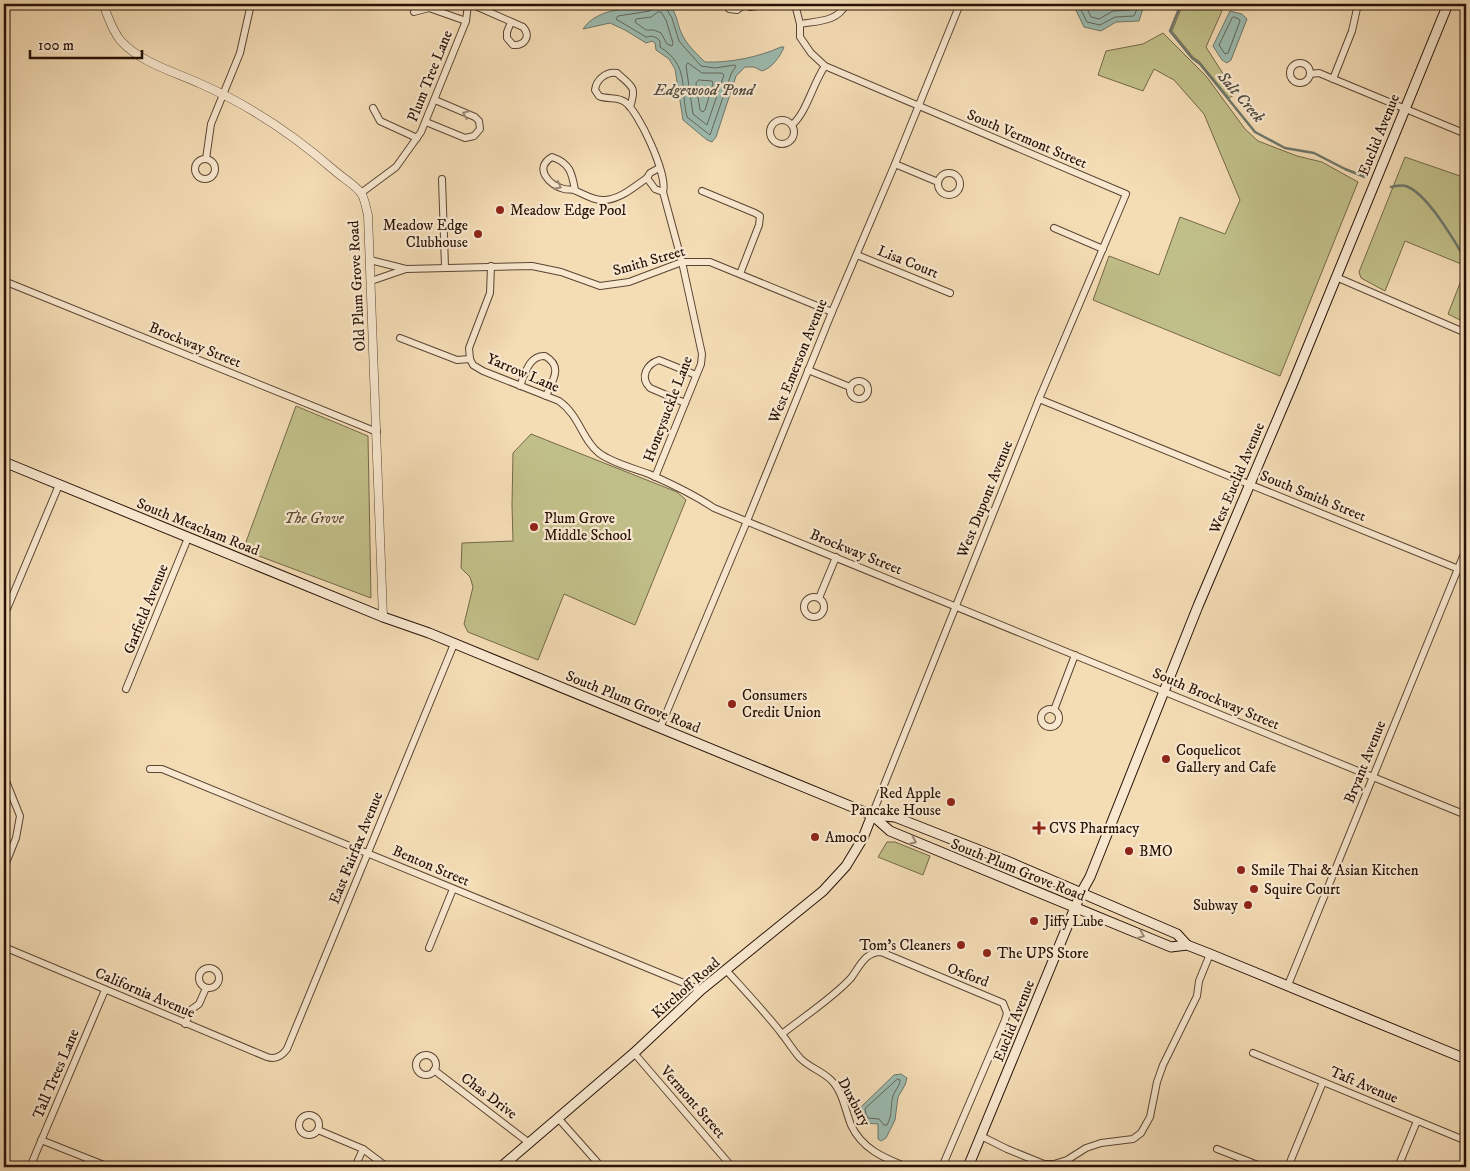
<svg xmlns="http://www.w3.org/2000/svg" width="1470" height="1171" viewBox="0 0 1470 1171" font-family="'IM FELL DW Pica',serif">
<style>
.green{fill:#c1bf89;stroke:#746848}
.water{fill:#9cbbb0;stroke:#6d776c}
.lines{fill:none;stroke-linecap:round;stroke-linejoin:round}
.shore{stroke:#62665b;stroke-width:1}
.stream{stroke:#6d776c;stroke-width:2.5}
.minor-casing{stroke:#5a4432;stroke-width:8}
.tertiary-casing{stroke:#5a4432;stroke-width:9}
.secondary-casing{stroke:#271106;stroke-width:11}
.minor{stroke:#f8e8cf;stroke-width:6}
.tertiary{stroke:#f8e8cf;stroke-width:8}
.secondary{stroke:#f8e8cf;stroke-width:9}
.oneway{stroke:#9a8775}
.poi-dot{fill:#8f2418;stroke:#f8e8cf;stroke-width:2}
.labels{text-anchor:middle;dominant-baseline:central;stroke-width:4.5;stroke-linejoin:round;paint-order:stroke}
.street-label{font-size:15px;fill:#271106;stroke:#f8e8cf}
.poi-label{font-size:15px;fill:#271106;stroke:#f8e8cf;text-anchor:start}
.park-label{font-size:15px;font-style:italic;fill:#5d4e34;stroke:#f8e8cf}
.water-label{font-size:16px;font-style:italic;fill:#504c42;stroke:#f8e8cf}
</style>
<rect width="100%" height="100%" fill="#f4dcb5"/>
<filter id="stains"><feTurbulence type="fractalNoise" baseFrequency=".004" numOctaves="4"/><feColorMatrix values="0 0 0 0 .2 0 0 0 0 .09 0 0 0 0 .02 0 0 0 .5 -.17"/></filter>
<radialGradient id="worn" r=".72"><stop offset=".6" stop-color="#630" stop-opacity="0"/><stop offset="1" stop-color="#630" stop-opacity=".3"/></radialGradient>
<g class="green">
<polygon points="1183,4 1225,4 1206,47 1236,94 1229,98 1199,61 1194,58 1172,31"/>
<polygon points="1163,33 1206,76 1245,129 1258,141 1297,156 1322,162 1358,182 1280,376 1093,300 1109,256 1159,275 1180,217 1225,234 1240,200 1204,114 1174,80 1154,69 1143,91 1098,75 1106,51 1143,44"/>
<polygon points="1405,157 1466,178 1466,266 1405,241 1385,291 1361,278 1359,272"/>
<polygon points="1466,268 1466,323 1448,314"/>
<polygon points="296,406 368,436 371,598 243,550"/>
<polygon points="531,434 677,492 686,500 635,625 564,594 538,660 468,632 464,624 473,587 470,577 461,568 462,543 513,541 512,505 513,453"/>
<polygon points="887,842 895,842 930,856 923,875 878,857"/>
</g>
<g class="water">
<path d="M662 4 670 5C678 15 677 27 684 38 689 47 698 55 705 62 730 63 759 57 781 47H784C780 57 772 68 762 71L754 67H745L736 76 716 137 712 142 707 140 683 120 675 69 669 59 656 50 655 43 652 41 646 43 625 30 610 23 583 29C599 5 637 9 662 4Z"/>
<polygon points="1073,4 1143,4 1144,5 1139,21 1116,22 1101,31 1084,27"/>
<polygon points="1230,11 1242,14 1247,19 1231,60 1227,63 1222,60 1213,46"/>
<polygon points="901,1074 907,1078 905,1085 898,1097 895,1120 886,1138 881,1141 878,1139 878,1124 865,1123 859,1109 894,1075"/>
</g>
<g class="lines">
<g class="shore">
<path d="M653 4V8L650 11 618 16 616 19 646 37 652 36 657 38 660 41V47C690 66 680 88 687 117L710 135 731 74 736 66 734 65 715 68 701 66 679 41 672 18 666 8V4"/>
<polyline points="1078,4 1087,22 1100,25 1115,17 1134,16 1139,4"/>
<polyline points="1085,4 1091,17 1099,19 1113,11 1130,10 1133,4"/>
<polygon points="658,12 661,12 666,20 673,43 672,46 667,44 661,33 654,30 646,30 635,22 636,19 651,17"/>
<polygon points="1234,17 1239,19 1240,21 1228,53 1225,54 1219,45 1232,18"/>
<polygon points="688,63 702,73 722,73 724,75 707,125 693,114 686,66"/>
<polygon points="699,80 712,81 713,84 705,110 703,112 700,110 696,83"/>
<path d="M898 1079 900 1080C900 1086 895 1090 893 1096 890 1106 893 1114 887 1125H884L879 1119 868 1118 866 1114 865 1109Z"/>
</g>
<g class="stream">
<polyline points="1181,4 1170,31 1192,58 1200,64 1255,132 1285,148 1314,153 1345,169 1365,177"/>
<path d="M1391 187C1396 186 1402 185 1406 186 1428 194 1454 241 1466 260"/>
</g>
<g class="minor-casing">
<g id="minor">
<path d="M471 4 523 27C531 36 525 46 513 45L507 38V32L511 22"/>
<polyline points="725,4 729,9 737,10 745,4"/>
<polyline points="795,4 800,24 800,37 811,53 825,66 1126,194 1039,399 872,815"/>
<polyline points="745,5 750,7 773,4"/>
<polyline points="414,12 429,8 466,21"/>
<path d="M800 24C817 21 838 22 846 4"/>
<circle cx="1300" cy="73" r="10"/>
<polyline points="1310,74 1319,73 1466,134"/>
<polyline points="1333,79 1352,31 1358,4"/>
<path d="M630 107C637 86 632 87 617 73 606 71 596 80 595 90L599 96C608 100 617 96 625 102 639 112 668 175 663 192L682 262 702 354 701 364 655 477"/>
<polyline points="373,108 380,121 417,138"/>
<circle cx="782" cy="132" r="12"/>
<polyline points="426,122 465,138 474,136 480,129 479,121 475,117 435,100"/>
<path d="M792 125C807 112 813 83 825 66"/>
<polyline points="206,159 211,124 240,53 251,4"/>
<circle cx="205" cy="169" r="10"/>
<polyline points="895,164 938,182"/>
<circle cx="949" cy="184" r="11"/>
<polyline points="647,178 650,173 659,168"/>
<polyline points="442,179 445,267"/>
<path d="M575 190C572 173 570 163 552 157 533 168 549 185 564 189 568 190 573 189 576 191 586 195 594 201 605 200 621 199 635 186 647 178L655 189 663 192"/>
<polyline points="702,191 755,213 760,216 759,225 740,274"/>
<polyline points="361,193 396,167 421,132 466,21 468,4"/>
<polyline points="1054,228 1103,249"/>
<polyline points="857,255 950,293"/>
<polyline points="370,260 406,269"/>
<path d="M491 266 490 293 469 348 470 359 473 365 483 371 559 401C580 416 582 440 599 453 612 463 633 468 649 474 672 484 693 494 714 508L1466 815"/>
<polyline points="1336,277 1466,333"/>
<polyline points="4,281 377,432"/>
<polyline points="371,281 406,269 532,266 561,272 600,286 629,282 682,262 710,262 832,312"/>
<polyline points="400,338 457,360 470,359"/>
<polyline points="808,370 850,387"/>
<circle cx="859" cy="390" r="9"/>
<path d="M520 386C525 374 529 355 545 356 564 367 552 381 546 396"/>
<polyline points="1039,399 1466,572"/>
<path d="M685 403 650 388C639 377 647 364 659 360L696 375"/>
<circle cx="814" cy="607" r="10"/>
<polyline points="819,598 836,557"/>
<polyline points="4,616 59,485"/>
<polyline points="126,689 188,538"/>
<circle cx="1050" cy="718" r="9"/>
<polyline points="1054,710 1075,655"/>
<polyline points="660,728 747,521 832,312 895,164 960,4"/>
<polyline points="150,769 162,769 701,990"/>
<polyline points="4,776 20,816 16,838 4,868"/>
<path d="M4 947 267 1057C276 1060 282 1056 287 1049L454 644"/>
<polyline points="429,948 453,889"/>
<circle cx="209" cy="978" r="10"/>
<path d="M726 970C745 991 765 1012 782 1034 788 1042 793 1050 800 1058 810 1068 822 1071 831 1080 843 1092 845 1110 851 1125 862 1149 884 1158 907 1167"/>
<polyline points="1288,985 1466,549"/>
<polyline points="185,1024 192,1009 199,1004 206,988"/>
<path d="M782 1034C802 1018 834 997 851 978 860 966 865 952 881 952L1003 1003 1007 1013 1005 1020 942 1167"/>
<polyline points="634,1053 732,1167"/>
<polyline points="1253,1053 1464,1140 1466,1139"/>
<circle cx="426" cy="1065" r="10"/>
<polyline points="434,1070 528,1142"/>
<circle cx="309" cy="1125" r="10"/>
<polyline points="558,1118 597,1162"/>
<polyline points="318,1130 363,1149 387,1167"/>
<polyline points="981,1136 1007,1149 1044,1164 1054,1164 1067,1160 1086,1148 1101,1143 1133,1139 1141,1133 1150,1117 1157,1082 1163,1065 1197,996 1199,981 1210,954"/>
<polyline points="41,1140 109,1167"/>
<polyline points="1217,1149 1263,1167"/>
<polyline points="30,1167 105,990"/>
<polyline points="355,1167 363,1149"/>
<polyline points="1288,1167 1323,1082"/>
<polyline points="1398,1167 1417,1121"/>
</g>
</g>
<g class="tertiary-casing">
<path id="tertiary" d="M103 4C108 16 112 31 121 41 141 63 175 72 201 84 251 106 294 135 335 171 343 178 355 185 361 193 365 199 366 208 368 215L383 617"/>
</g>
<g class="secondary-casing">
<g id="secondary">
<polyline points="4,462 383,617 429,633 872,815 895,817 1007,861 1177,934 1187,945"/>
<polyline points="872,815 890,831 1171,947 1187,945 1210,954 1466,1059"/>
<polyline points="501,1167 634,1053 701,990 823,891 846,866 863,838 872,815"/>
<polyline points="968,1167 1081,893 1090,877 1198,606 1293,383 1448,4"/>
</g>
</g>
<use href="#minor" class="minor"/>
<use href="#tertiary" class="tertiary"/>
<use href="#secondary" class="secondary"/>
</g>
<defs><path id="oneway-chevron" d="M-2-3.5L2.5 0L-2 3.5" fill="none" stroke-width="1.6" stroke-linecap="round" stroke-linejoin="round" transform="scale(1.25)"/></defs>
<g class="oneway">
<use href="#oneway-chevron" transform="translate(466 114) rotate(-157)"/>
<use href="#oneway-chevron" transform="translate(558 186) rotate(27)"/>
<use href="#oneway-chevron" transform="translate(913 841) rotate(24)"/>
<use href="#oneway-chevron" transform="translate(1141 935) rotate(22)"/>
</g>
<g class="poi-dot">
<circle cx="500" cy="210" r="5"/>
<circle cx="478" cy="234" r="5"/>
<circle cx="534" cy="527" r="5"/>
<circle cx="732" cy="704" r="5"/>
<circle cx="1166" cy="759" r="5"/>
<circle cx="951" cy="802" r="5"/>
<path d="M1036.5 820.5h5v5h5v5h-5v5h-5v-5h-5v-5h5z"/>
<circle cx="815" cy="837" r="5"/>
<circle cx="1129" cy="851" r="5"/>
<circle cx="1241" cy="870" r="5"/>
<circle cx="1254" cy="889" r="5"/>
<circle cx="1248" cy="905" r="5"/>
<circle cx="1034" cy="921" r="5"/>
<circle cx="961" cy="945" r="5"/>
<circle cx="987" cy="953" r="5"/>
</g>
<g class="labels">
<g class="street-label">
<text transform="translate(430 76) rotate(-68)">Plum Tree Lane</text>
<text transform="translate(1379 135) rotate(-68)">Euclid Avenue</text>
<text transform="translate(1027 139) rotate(23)">South Vermont Street</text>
<text transform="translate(649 261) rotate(-16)">Smith Street</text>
<text transform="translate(908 262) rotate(22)">Lisa Court</text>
<text transform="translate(357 286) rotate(-93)">Old Plum Grove Road</text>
<text transform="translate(195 345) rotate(22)">Brockway Street</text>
<text transform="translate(798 361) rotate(-68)">West Emerson Avenue</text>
<text transform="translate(523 373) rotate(23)">Yarrow Lane</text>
<text transform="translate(668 409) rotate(-69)">Honeysuckle Lane</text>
<text transform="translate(1237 478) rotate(-67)">West Euclid Avenue</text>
<text transform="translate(1313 496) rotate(22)">South Smith Street</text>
<text transform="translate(985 499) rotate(-68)">West Dupont Avenue</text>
<text transform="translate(198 527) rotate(22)">South Meacham Road</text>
<text transform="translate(856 552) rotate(22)">Brockway Street</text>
<text transform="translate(146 609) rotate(-68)">Garfield Avenue</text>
<text transform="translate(1216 699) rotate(23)">South Brockway Street</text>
<text transform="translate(633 702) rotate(22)">South Plum Grove Road</text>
<text transform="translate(1365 762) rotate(-68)">Bryant Avenue</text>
<text transform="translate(356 848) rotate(-68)">East Fairfax Avenue</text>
<text transform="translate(431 866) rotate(23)">Benton Street</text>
<text transform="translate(1018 870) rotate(22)">South Plum Grove Road</text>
<text transform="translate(968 975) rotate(21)">Oxford</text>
<text transform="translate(686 988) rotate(-41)">Kirchoff Road</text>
<text transform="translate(145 993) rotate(23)">California Avenue</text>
<text transform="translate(1014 1021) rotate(-68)">Euclid Avenue</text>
<text transform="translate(56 1074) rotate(-67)">Tall Trees Lane</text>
<text transform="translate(1364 1085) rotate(23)">Taft Avenue</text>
<text transform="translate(489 1096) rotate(37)">Chas Drive</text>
<text transform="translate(693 1102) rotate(49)">Vermont Street</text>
<text transform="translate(854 1102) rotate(62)">Duxbury</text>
</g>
<g class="poi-label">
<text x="510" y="210">Meadow Edge Pool</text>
<text x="468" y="225" text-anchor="end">Meadow Edge<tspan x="468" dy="17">Clubhouse</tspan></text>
<text x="544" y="518">Plum Grove<tspan x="544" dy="17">Middle School</tspan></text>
<text x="742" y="695">Consumers<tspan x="742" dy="17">Credit Union</tspan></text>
<text x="1176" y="750">Coquelicot<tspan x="1176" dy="17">Gallery and Cafe</tspan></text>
<text x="941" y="793" text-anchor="end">Red Apple<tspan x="941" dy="17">Pancake House</tspan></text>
<text x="1049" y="828">CVS Pharmacy</text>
<text x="825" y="837">Amoco</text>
<text x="1139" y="851">BMO</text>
<text x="1251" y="870">Smile Thai &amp; Asian Kitchen</text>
<text x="1264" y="889">Squire Court</text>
<text x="1238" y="905" text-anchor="end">Subway</text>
<text x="1044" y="921">Jiffy Lube</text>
<text x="951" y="945" text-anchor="end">Tom's Cleaners</text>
<text x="997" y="953">The UPS Store</text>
</g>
<g class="park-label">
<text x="314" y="518">The Grove</text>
</g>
<g class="water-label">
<text x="704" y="90">Edgewood Pond</text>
<text transform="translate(1241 97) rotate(49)">Salt Creek</text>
</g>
</g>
<rect width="1470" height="1171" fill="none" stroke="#f4dcb5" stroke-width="20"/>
<rect x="5" y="5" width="1460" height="1161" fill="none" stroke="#271106" stroke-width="2.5"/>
<rect x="10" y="10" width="1450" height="1151" fill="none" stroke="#271106"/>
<path d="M30 50v8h112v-8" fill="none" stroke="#271106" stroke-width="2.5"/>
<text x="38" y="50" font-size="15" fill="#271106" stroke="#f8e8cf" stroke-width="4" paint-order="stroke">100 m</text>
<rect width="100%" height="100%" filter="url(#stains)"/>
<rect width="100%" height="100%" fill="url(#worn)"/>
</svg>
